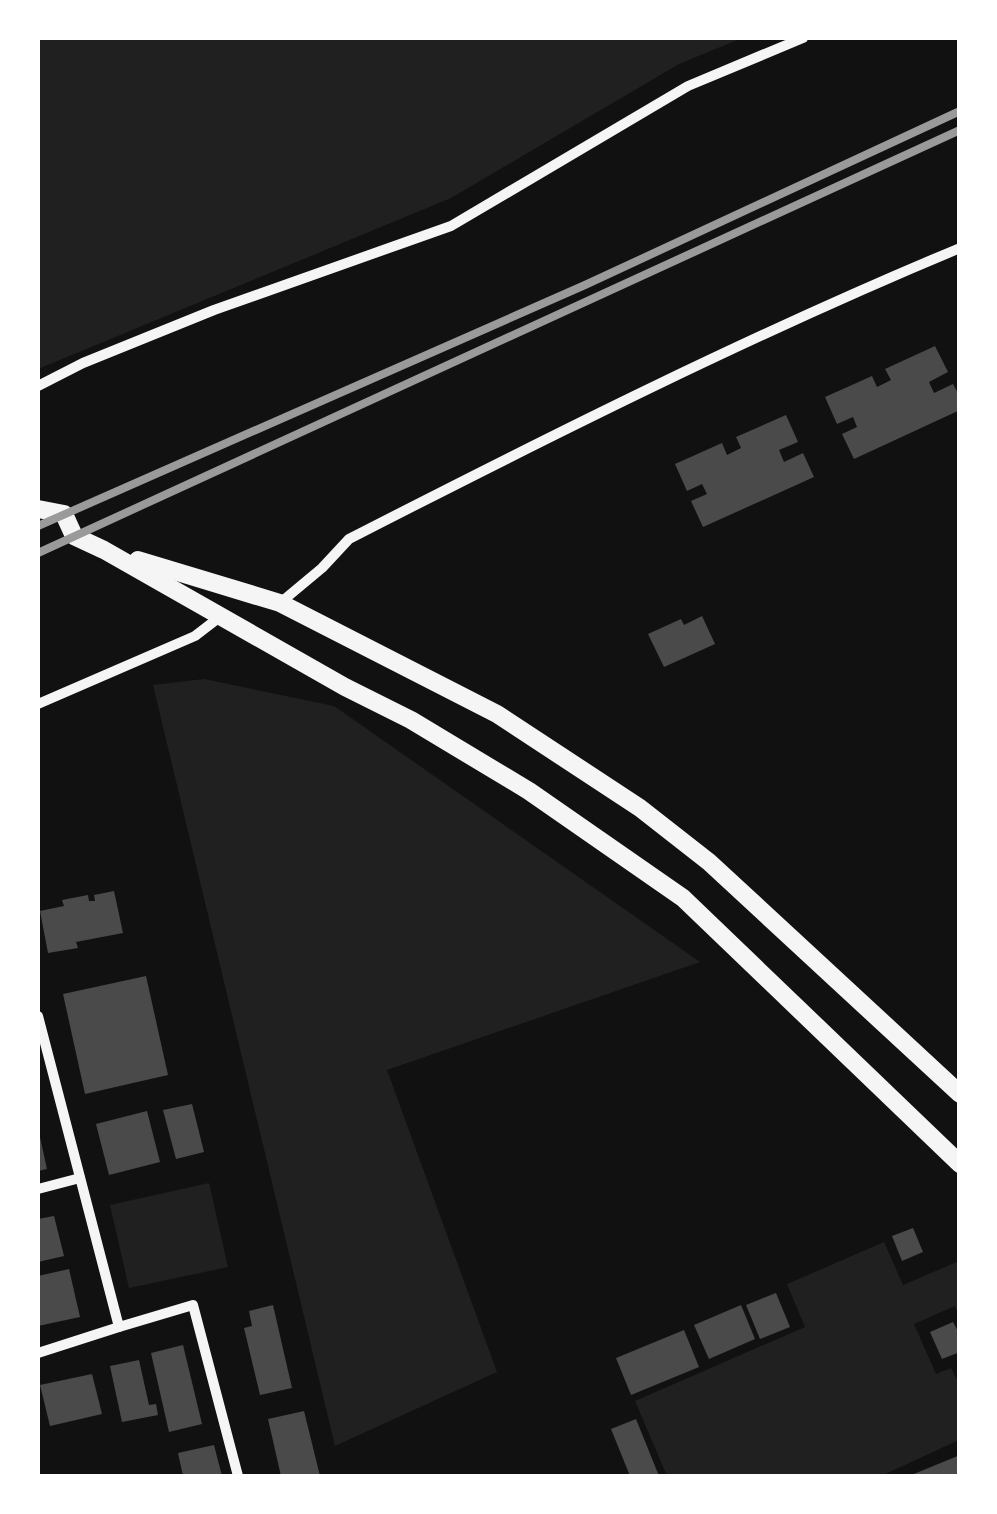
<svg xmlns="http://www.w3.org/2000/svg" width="997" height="1514" viewBox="0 0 997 1514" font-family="Arial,sans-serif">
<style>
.green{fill:#202020}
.building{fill:#4a4a4a}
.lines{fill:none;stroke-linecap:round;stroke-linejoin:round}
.minor{stroke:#f5f5f5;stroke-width:10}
.tertiary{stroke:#f5f5f5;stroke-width:18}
.rail{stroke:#9a9a9a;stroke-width:8}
</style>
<rect width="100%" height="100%" fill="#111"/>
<g class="green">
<polygon points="38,38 742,38 679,64 451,198 38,369"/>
<polygon points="204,679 334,706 700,962 387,1070 497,1372 335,1446 153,685"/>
<polygon points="209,1183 228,1267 129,1288 110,1205"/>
<polygon points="884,1242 903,1285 959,1261 959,1316 955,1306 914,1324 936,1374 951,1368 959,1384 959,1440 881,1476 667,1476 635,1401 805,1327 787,1284"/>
</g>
<g class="building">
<polygon points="935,346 948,372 929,382 934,393 953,384 960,397 960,410 854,459 842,434 857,427 853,417 837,424 825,397 872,376 877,387 891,380 885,369"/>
<polygon points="786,415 798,442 779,450 784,462 803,453 814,477 703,527 691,501 707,494 702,484 687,491 675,464 722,443 727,455 741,448 736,437"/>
<polygon points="702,616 715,644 664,667 648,634 681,619 684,625"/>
<polygon points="114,891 123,933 76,942 78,948 48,953 40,911 64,906 62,900 88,895 89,901 95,901 94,895"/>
<polygon points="146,976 168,1075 85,1094 63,994"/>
<polygon points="192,1104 204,1152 176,1159 163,1110"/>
<polygon points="147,1111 160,1162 109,1175 96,1124"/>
<polygon points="38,1128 47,1169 38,1171"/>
<polygon points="54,1216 64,1256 38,1262 38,1219"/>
<polygon points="913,1228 923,1252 902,1261 892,1236"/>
<polygon points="69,1269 80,1317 38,1326 38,1276"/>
<polygon points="776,1293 790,1327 760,1339 746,1305"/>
<polygon points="273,1305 292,1388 260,1395 244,1328 252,1326 249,1311"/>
<polygon points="741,1305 755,1339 709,1359 694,1325"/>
<polygon points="953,1322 960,1335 960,1352 942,1359 930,1332"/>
<polygon points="684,1330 699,1367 631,1395 616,1358"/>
<polygon points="183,1345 202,1424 169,1432 151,1353"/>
<polygon points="139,1360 149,1405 156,1404 158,1415 122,1422 110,1366"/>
<polygon points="92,1374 102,1414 50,1426 40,1385"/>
<polygon points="304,1411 320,1476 281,1476 268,1419"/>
<polygon points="636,1419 659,1476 630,1476 611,1429"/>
<polygon points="214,1445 222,1476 183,1476 178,1453"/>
<polygon points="960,1455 960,1476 909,1476"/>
</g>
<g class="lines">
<g class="minor">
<polyline points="38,386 83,363 214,310 451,226 688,86 803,38"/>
<path d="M280 603 322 568 349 539C550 436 751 335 960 248"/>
<polyline points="38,704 195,636 221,616"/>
<polyline points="38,1016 119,1327 193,1305 238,1476"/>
<polyline points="38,1189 80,1178"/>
<polyline points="38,1353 119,1327"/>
</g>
<g class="tertiary">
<polyline points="38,509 64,514 74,536 104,550 345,687 411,720 529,791 683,898 960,1164"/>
<polyline points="138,560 280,603 497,714 640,808 709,862 960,1094"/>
</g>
<g class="rail">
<polyline points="38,526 585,285 960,111"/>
<polyline points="38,553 960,130"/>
</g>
</g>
<rect width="997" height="1514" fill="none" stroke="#ffffff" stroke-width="80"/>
</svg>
